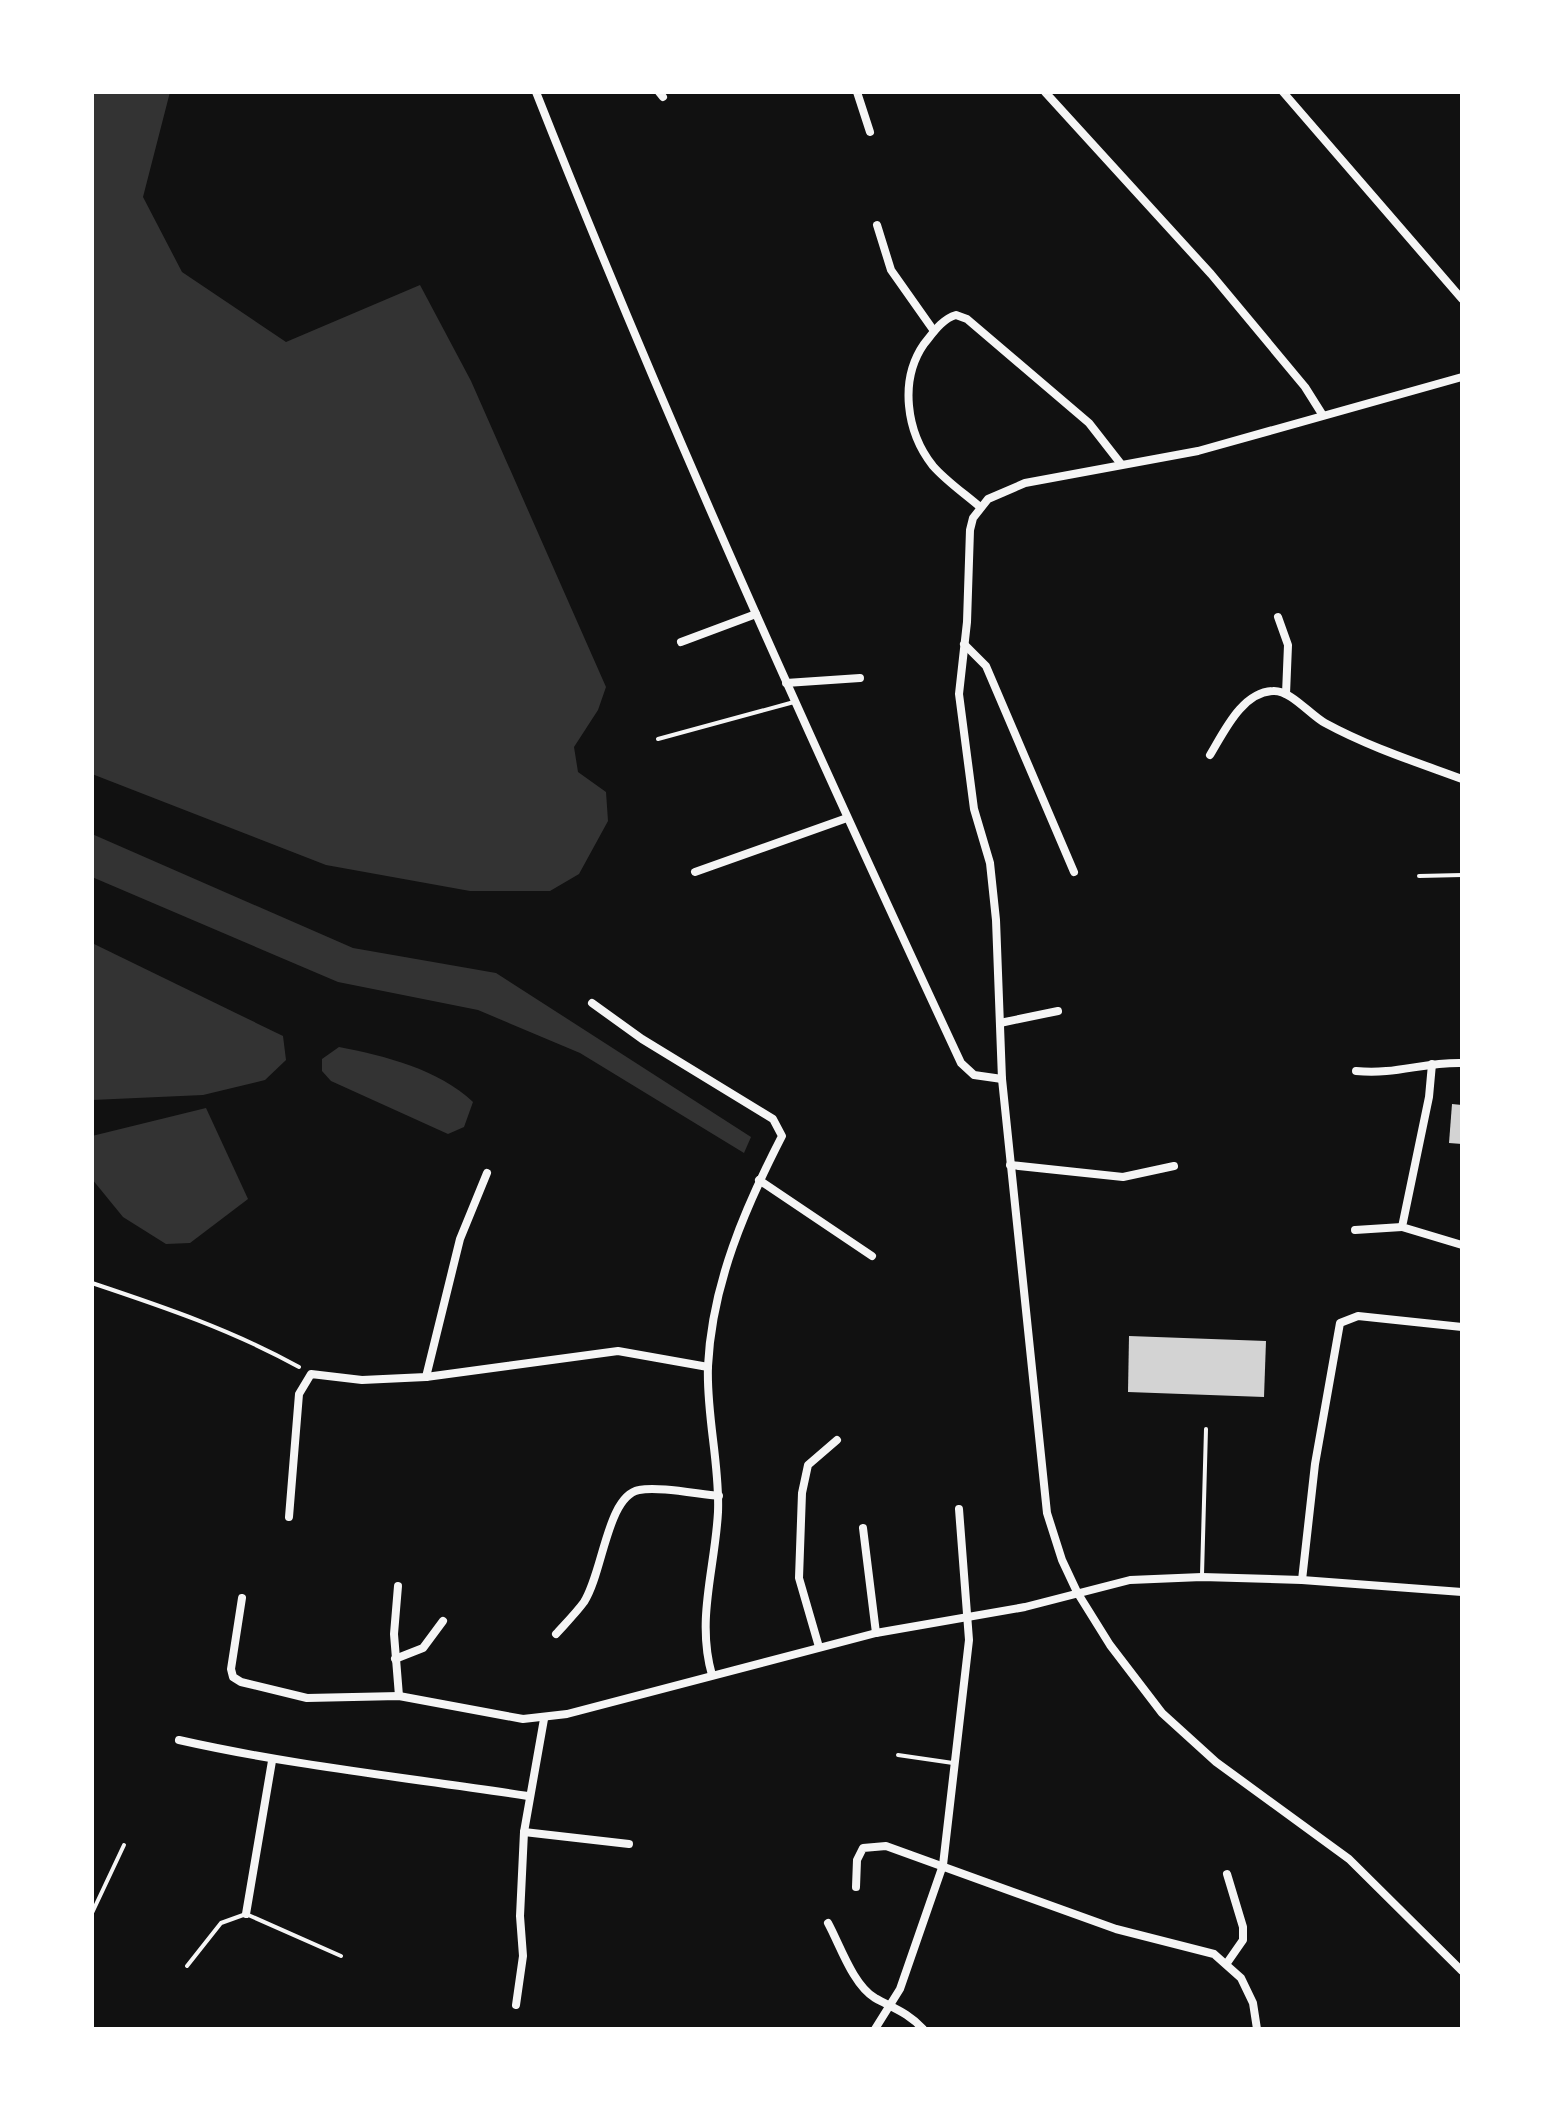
<svg xmlns="http://www.w3.org/2000/svg" width="1554" height="2121" viewBox="0 0 1554 2121" font-family="Lato,sans-serif">
<style>
.water{fill:#333}
.building{fill:#d3d3d3}
.lines{fill:none;stroke-linecap:round;stroke-linejoin:round}
.path{stroke:#f5f5f5;stroke-width:4}
.service{stroke:#f5f5f5;stroke-width:4}
.minor{stroke:#f5f5f5;stroke-width:8}
</style>
<rect width="100%" height="100%" fill="#111"/>
<g class="water">
<polygon points="92,92 170,92 143,197 182,272 286,342 420,285 471,381 606,687 598,710 574,747 578,772 606,792 608,821 579,874 550,891 470,891 326,865 92,774"/>
<polygon points="92,834 353,948 496,973 751,1137 744,1153 580,1053 478,1010 338,982 92,877"/>
<polygon points="92,943 283,1036 286,1060 265,1080 203,1095 92,1100"/>
<path d="M339 1047C385 1056 438 1069 473 1102L464 1127 448 1134 331 1081 322 1071V1059Z"/>
<polygon points="206,1108 248,1199 190,1243 166,1244 123,1217 92,1179 92,1136"/>
</g>
<g class="building">
<polygon points="1452,1104 1462,1105 1462,1144 1449,1143"/>
<polygon points="1129,1336 1266,1341 1264,1397 1128,1392"/>
</g>
<g class="lines">
<g class="path">
<path d="M92 1283C164 1307 232 1330 299 1367"/>
<polyline points="92,1913 124,1845"/>
</g>
<g class="service">
<polyline points="658,739 794,702"/>
<polyline points="1419,876 1462,875"/>
<polyline points="1202,1575 1206,1429"/>
<polyline points="898,1755 953,1763"/>
<polyline points="187,1966 221,1923 246,1914 341,1956"/>
</g>
<g class="minor">
<path d="M536 92C666 421 812 743 961 1063L974 1075 1002 1079"/>
<polyline points="659,92 663,97"/>
<polyline points="857,92 870,132"/>
<polyline points="1045,92 1211,274 1305,387 1322,414"/>
<polyline points="1283,92 1462,299"/>
<polyline points="877,225 891,270 934,331"/>
<polyline points="1462,377 1198,451 1025,483 988,499 973,518 970,530 967,622 959,694 974,809 990,863 996,920 1002,1079 1047,1513 1062,1560 1077,1592 1110,1645 1162,1713 1216,1762 1349,1859 1462,1971"/>
<path d="M980 507C965 494 946 481 933 466 906 432 899 380 924 344 933 333 942 319 956 315L967 319 1089 423 1121 464"/>
<polyline points="1278,617 1288,645 1286,694"/>
<polyline points="681,642 756,614"/>
<polyline points="964,644 986,666 1074,872"/>
<polyline points="786,683 860,678"/>
<path d="M1210 755C1224 732 1242 692 1273 691 1291 690 1310 715 1325 723 1369 747 1416 762 1462 779"/>
<polyline points="695,872 847,818"/>
<path d="M592 1003 642 1039 773 1119 782 1136C745 1208 712 1284 708 1366 706 1415 720 1464 718 1512 715 1569 696 1619 712 1675"/>
<polyline points="1000,1023 1058,1011"/>
<polyline points="1432,1064 1429,1097 1402,1227 1462,1245"/>
<path d="M1356 1071C1396 1075 1423 1062 1462 1063"/>
<polyline points="1010,1165 1123,1177 1174,1166"/>
<polyline points="759,1180 872,1256"/>
<polyline points="1355,1230 1402,1227"/>
<polyline points="426,1377 460,1239 487,1173"/>
<polyline points="289,1517 299,1394 311,1374 362,1380 426,1377 618,1351 708,1367"/>
<polyline points="863,1528 876,1633"/>
<polyline points="1302,1580 1315,1464 1340,1323 1358,1316 1462,1327"/>
<polyline points="398,1586 394,1634 399,1696"/>
<polyline points="242,1598 231,1669 233,1677 241,1682 307,1698 399,1696 523,1719 567,1714 876,1633 1025,1607 1130,1580 1202,1577 1302,1580 1462,1592"/>
<path d="M556 1634C565 1624 576 1613 584 1602 603 1573 607 1496 639 1490 658 1486 697 1494 719 1496"/>
<polyline points="819,1647 799,1578 802,1493 808,1465 837,1440"/>
<polyline points="395,1659 423,1648 443,1621"/>
<path d="M179 1740C294 1766 412 1778 528 1796"/>
<polyline points="524,1832 629,1844"/>
<polyline points="1227,1874 1243,1927 1243,1940 1227,1963"/>
<polyline points="856,1887 857,1860 863,1848 886,1846 1116,1929 1214,1954 1241,1978 1253,2003 1257,2029"/>
<polyline points="246,1914 272,1761"/>
<path d="M828 1923C840 1945 853 1985 875 1998 893 2008 909 2013 923 2029"/>
<polyline points="516,2005 523,1956 520,1916 524,1832 544,1719"/>
<polyline points="875,2029 900,1989 943,1865 969,1640 959,1509"/>
</g>
</g>
<rect width="1554" height="2121" fill="none" stroke="#ffffff" stroke-width="188"/>
</svg>
